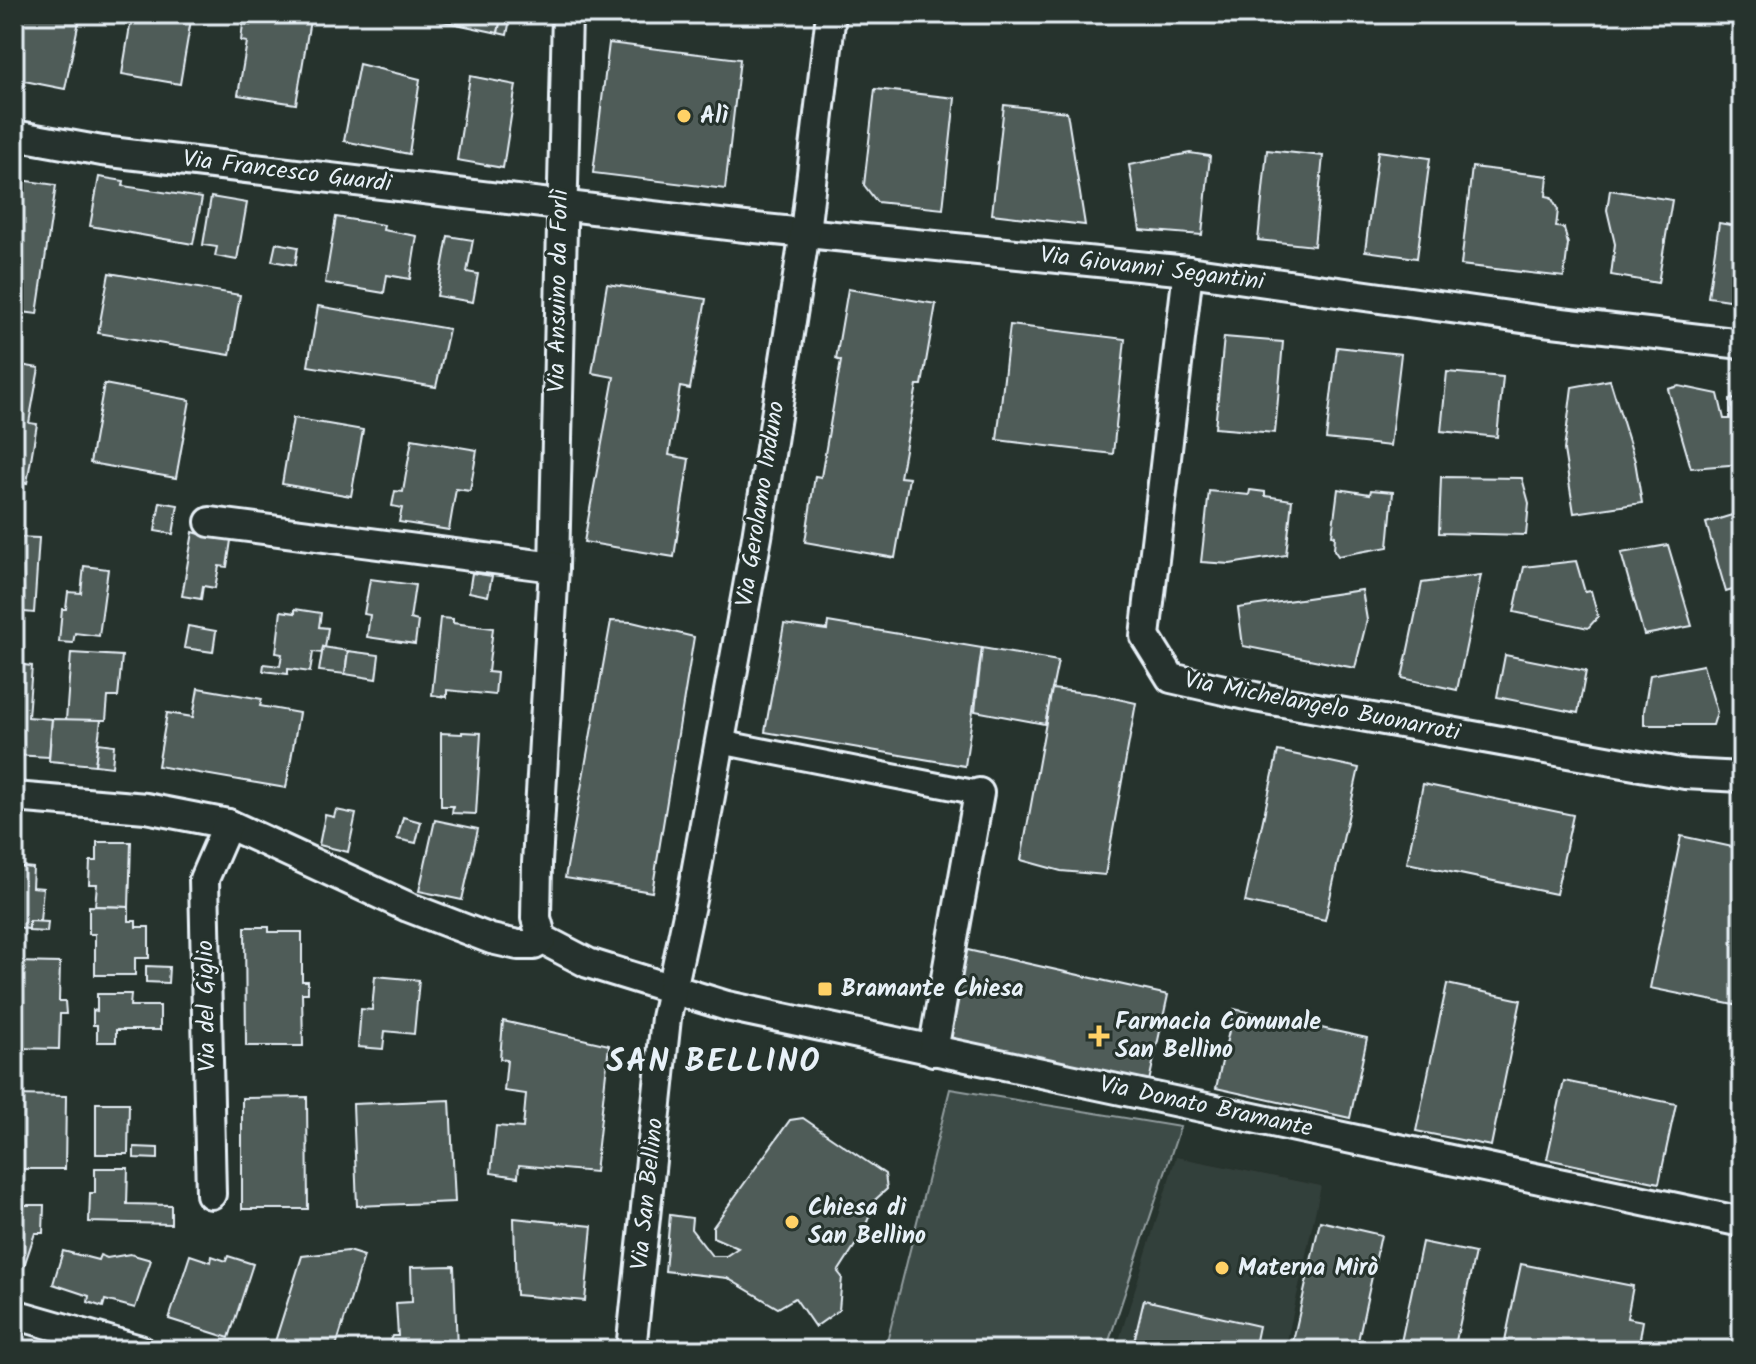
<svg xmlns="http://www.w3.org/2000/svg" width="1756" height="1364" viewBox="0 0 1756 1364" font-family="Kalam,sans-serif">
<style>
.built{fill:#333f3a}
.green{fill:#3e4b47;stroke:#939ea0;stroke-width:2}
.building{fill:#505c59;stroke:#e8f1f8;stroke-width:2}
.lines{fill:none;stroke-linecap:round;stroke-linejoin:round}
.pedestrian-casing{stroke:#e8f1f8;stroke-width:28}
.minor-casing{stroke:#e8f1f8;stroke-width:34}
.pedestrian{stroke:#26332d;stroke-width:22}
.minor{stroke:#26332d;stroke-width:28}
.poi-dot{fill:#ffd166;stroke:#26332d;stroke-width:3}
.labels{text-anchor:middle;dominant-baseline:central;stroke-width:6;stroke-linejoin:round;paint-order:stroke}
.poi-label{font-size:24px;font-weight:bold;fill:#e8f1f8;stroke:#26332d;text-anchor:start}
.street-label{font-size:24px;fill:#e8f1f8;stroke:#26332d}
.district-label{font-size:32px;font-weight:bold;letter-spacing:2px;fill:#e8f1f8;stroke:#26332d}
</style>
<rect width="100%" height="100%" fill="#26332d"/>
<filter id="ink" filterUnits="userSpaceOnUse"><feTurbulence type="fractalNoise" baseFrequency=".0125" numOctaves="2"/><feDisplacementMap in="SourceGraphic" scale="16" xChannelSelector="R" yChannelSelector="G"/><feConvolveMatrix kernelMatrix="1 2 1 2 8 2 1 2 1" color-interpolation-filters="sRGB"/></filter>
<g filter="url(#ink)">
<polygon class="built" points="1176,1157 1321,1186 1285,1350 1116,1350"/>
<polygon class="green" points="950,1089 1180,1127 1106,1350 885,1350"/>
<g class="building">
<polygon points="14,14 80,16 65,89 14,79"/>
<polygon points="126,14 192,14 180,84 122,74 131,20 125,19"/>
<polygon points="252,14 311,14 296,104 238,95 247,42 241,41 243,24 250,25"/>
<polygon points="410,14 502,14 498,33"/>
<polygon points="502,14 511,14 507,35 498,33"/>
<polygon points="609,43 740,59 725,189 593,173"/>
<polygon points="359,64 420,79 409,154 344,141"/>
<polygon points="470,76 516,85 503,168 457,160"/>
<polygon points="875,89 955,98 943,209 877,202 864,185"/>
<polygon points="1004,105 1067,112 1085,225 992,214"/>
<polygon points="1267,150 1323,156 1314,246 1258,240"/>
<polygon points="1378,151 1430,158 1417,258 1365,251"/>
<polygon points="1190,153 1210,156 1202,235 1140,230 1129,165"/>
<polygon points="1472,167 1548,176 1546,196 1551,197 1558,210 1556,227 1564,228 1568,244 1564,277 1461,265"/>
<polygon points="99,177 124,181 123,186 202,198 193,244 90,226"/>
<polygon points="14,179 56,185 37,314 14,311"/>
<polygon points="1610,190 1672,200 1658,283 1611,275 1615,244 1607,210"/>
<polygon points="211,197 247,203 237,260 215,256 217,247 203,245"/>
<polygon points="336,217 384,225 383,230 417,236 410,279 387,275 384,293 325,283"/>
<polygon points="1719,223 1742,227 1742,302 1708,297"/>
<polygon points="448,236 473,240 467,272 478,274 473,302 437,296"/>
<polygon points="276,243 298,247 295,265 272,261"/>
<polygon points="109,273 240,295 230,355 98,333"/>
<polygon points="607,284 706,299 690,389 680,387 669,455 689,459 674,557 584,542 614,377 592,373"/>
<polygon points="848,289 936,304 922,385 917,385 900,477 909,478 895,558 805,542 815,476 821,477 841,361 836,359"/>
<polygon points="318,306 449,329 436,387 308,366"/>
<polygon points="1010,325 1125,339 1113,454 997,440"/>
<polygon points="1224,337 1283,342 1275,433 1215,428"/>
<polygon points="1337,347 1401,354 1390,446 1326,439"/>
<polygon points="14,364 39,368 29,423 37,424 27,483 14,481"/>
<polygon points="1447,372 1503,377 1497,437 1441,431"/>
<polygon points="1610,380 1635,461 1642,503 1574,513 1564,450 1572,387"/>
<polygon points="104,384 190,400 176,478 90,463"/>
<polygon points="1679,386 1718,394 1724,419 1730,419 1730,399 1742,400 1742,464 1691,468 1668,389"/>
<polygon points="293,418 363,430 351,496 282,484"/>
<polygon points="412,439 477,450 470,491 456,489 449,530 399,522 402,508 392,506 395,491 403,492"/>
<polygon points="1441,477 1522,478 1529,503 1526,535 1439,533"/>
<polygon points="1338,489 1370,494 1371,490 1393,492 1388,547 1338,556 1334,550 1335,536 1332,535"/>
<polygon points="1250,490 1265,492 1265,496 1292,500 1286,555 1230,564 1201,562 1209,491 1249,495"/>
<polygon points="160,502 178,505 173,534 155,531"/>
<polygon points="1732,515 1739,535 1742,534 1742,587 1726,592 1706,523"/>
<polygon points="202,528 232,534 227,567 219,566 215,588 203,586 201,599 182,596 193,532 200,534"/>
<polygon points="14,537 39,538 34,613 14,611"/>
<polygon points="1668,545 1692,626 1644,635 1621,553"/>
<polygon points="1576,561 1585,592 1591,591 1598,617 1588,628 1514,612 1524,567"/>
<polygon points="84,566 108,569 99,636 75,633 73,643 59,642 62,609 66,609 68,592 81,593"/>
<polygon points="472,573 492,576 488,596 469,592"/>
<polygon points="1481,575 1457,690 1402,678 1422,583"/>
<polygon points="370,579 415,585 410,619 418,621 415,644 367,637 370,615 364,614"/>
<polygon points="1362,590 1367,620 1355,668 1243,646 1238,608"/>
<polygon points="295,609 321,613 319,627 328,628 325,648 323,647 322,653 313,652 310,672 288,669 288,674 263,671 264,664 280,666 282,654 276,653 281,611 295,613"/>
<polygon points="440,618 453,619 453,623 493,628 488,672 497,673 495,695 447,690 447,697 432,695"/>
<polygon points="611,621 632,622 694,637 652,892 565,878"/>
<polygon points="828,622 982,648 965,766 765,732 784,624 827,630"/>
<polygon points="188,626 216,631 213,652 184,648"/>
<polygon points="323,647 348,651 345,674 319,671"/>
<polygon points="982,648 1058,661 1045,724 975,711"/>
<polygon points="348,651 379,655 376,679 345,674"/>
<polygon points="71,653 122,656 118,697 108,697 106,720 66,720"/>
<polygon points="1505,655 1586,671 1578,713 1497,697"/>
<polygon points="14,664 32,666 28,717 52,719 49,757 14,755"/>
<polygon points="1703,665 1717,712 1713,725 1644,725 1644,711 1650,675"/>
<polygon points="198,688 262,699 260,706 299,713 286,788 158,766 167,713 193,717"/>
<polygon points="1052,689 1095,694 1136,703 1105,875 1061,871 1021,860"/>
<polygon points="52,719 101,720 95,765 49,761"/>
<polygon points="462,732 481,733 476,814 452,813 453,806 441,806 441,733 462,734"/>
<polygon points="98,743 114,745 112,767 95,765"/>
<polygon points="1278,751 1359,768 1325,920 1245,902"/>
<polygon points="1423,784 1573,815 1556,894 1407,863"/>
<polygon points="336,810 356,814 348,852 319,845 325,815 334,817"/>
<polygon points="403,817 421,822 416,843 397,839"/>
<polygon points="435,820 478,829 462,900 419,891"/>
<polygon points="1681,836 1742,849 1742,991 1739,1006 1650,988"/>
<polygon points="97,842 131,842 129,907 95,906 97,884 89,884 90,861 97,861"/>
<polygon points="14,866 33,868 32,887 43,888 40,921 29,921 29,929 14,927"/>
<polygon points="89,906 129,907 129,921 136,921 136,927 149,927 149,958 135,958 135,975 95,975 95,934 89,934"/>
<polygon points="29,921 48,922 47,932 29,931"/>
<polygon points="245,927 269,927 269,932 302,932 302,981 308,981 308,993 302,993 303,1046 246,1046"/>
<polygon points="963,949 1168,995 1148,1086 942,1040"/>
<polygon points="14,962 60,963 59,1001 65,1001 66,1014 60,1014 59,1049 14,1048"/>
<polygon points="146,966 169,967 168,983 146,982"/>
<polygon points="375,976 419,980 414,1034 385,1031 383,1049 358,1047 361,1009 372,1010"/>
<polygon points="1447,984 1521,1000 1491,1146 1416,1131"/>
<polygon points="97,994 131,994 130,1006 160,1006 160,1030 116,1030 116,1042 97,1042 97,1025 93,1025 93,1010 97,1011"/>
<polygon points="1234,1009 1367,1038 1350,1118 1216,1088"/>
<polygon points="503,1021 609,1045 595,1172 519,1165 518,1177 491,1173 496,1126 523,1128 526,1094 504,1091 507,1060 500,1059"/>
<polygon points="1564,1081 1676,1104 1659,1183 1547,1159"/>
<polygon points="14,1095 66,1096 65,1169 14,1169"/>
<polygon points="307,1097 308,1209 242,1209 242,1098"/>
<polygon points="450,1100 455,1202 357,1206 353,1104"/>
<polygon points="96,1103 129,1103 128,1154 96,1154"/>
<polygon points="803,1118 885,1174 887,1189 867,1207 866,1211 870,1215 861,1236 838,1272 842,1277 839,1310 815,1327 795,1298 778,1308 727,1278 665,1271 670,1215 692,1218 691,1229 712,1256 726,1256 738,1248 713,1237 713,1227 790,1120"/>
<polygon points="134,1147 158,1148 158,1159 134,1158"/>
<polygon points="95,1168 128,1168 127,1204 171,1205 171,1224 89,1222 90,1193 95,1193"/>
<polygon points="14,1205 44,1205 43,1233 35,1233 20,1278 14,1276"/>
<polygon points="514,1218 592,1226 585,1301 516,1295"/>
<polygon points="1320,1221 1381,1235 1356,1350 1311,1350 1292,1346"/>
<polygon points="1422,1242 1475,1253 1456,1341 1413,1349 1400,1347"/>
<polygon points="63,1251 98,1260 100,1255 107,1258 130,1254 151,1260 135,1308 105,1300 103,1307 88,1302 89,1296 53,1284"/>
<polygon points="348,1251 364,1256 335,1350 273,1348 302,1256"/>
<polygon points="190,1255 211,1262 212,1256 226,1261 228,1256 253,1264 229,1338 169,1319"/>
<polygon points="1521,1264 1633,1286 1627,1318 1643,1321 1638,1350 1503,1350"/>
<polygon points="454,1266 457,1350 385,1350 392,1336 398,1336 396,1303 412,1302 411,1267"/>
<polygon points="1144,1300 1259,1326 1254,1350 1132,1350"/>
<polygon points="510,1345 557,1348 556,1350 509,1350"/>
</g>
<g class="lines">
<g class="pedestrian-casing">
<polyline id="pedestrian" points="720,742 979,793"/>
</g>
<g class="minor-casing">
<g id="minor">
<polyline points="567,14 554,567 537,863 536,918 542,939 588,963 727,1006 1742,1222"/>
<polyline points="14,135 102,151 745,227 1188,271 1544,321 1742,344"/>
<polyline points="1188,271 1145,636 1171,678 1255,697 1685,774 1742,777"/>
<polyline points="210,522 554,567"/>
<polyline points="14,797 146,808 228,824 408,907 491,939 518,945 534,945 542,939"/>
<polyline points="933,1051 979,793"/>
<polyline points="211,1194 204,879 228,824"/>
<polyline points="14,1314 140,1350"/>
<polyline points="631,1350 666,1018 692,895 757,537 805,232 831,14"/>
</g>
</g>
<use href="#pedestrian" class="pedestrian"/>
<use href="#minor" class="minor"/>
</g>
</g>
<g class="poi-dot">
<circle cx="684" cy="116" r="8"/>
<rect x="817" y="981" width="16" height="16" rx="4"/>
<path d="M1095 1024h8v8h8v8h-8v8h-8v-8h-8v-8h8z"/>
<circle cx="792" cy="1222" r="8"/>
<circle cx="1222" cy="1268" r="8"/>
</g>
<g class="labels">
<g class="poi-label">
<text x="700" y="116">Alì</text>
<text x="841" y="989">Bramante Chiesa</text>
<text x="1115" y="1022">Farmacia Comunale<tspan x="1115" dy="28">San Bellino</tspan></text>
<text x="808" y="1208">Chiesa di<tspan x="808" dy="28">San Bellino</tspan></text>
<text x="1238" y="1268">Materna Mirò</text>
</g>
<g class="street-label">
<text transform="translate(287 172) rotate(7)">Via Francesco Guardi</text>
<text transform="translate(1152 269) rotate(7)">Via Giovanni Segantini</text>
<text transform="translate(559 291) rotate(-89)">Via Ansuino da Forlì</text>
<text transform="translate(761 504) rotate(-81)">Via Gerolamo Induno</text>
<text transform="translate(1322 707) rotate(11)">Via Michelangelo Buonarroti</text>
<text transform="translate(207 1006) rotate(-91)">Via del Giglio</text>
<text transform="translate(1206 1107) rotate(12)">Via Donato Bramante</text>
<text transform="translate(648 1194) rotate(-84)">Via San Bellino</text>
</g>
<g class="district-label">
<text x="714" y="1062">SAN BELLINO</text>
</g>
</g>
<rect width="1756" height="1364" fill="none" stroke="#26332d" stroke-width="48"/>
<rect x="24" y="24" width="1708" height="1316" fill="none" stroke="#e8f1f8" stroke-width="3" filter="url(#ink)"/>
</svg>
